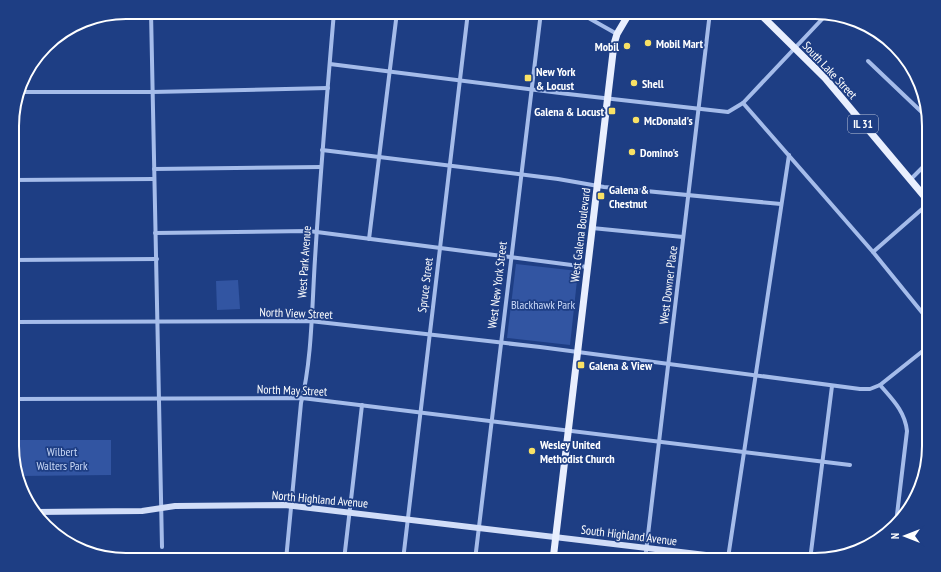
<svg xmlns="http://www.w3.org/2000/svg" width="941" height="572" viewBox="0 0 941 572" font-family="'PT Sans Narrow',sans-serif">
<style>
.park{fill:#3255a2}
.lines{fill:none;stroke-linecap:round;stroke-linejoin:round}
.street{stroke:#a5bcea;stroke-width:4}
.secondary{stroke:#d1ddf8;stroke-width:6}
.primary{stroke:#e9effe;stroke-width:7}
.rail{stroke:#fff;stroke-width:1.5;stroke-dasharray:7 3;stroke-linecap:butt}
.poi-dot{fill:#f9e165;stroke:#1e3e84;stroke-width:1.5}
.labels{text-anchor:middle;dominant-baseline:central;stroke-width:3.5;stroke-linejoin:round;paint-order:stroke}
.shield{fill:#1e3e84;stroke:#bcc5da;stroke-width:1}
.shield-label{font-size:11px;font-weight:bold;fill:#fff}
.poi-label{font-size:12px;font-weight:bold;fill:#fff;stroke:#1e3e84;text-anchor:start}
.street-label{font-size:12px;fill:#fff;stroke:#1e3e84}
.park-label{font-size:12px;fill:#cad9f7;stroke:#1e3e84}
.rim{fill:none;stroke:#fff;stroke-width:2}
</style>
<rect width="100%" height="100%" fill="#1e3e84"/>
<g class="park">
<polygon points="516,264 578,271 570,345 507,338"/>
<polygon points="238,280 240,309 217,310 216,281"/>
<polygon points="13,440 111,440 111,475 19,476 13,461"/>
</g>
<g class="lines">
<g class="street">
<polyline points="151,12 162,547"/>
<polyline points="505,12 540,16"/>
<polyline points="578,12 617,34"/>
<polyline points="868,61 929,119"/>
<polyline points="330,64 568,94 728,112 743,103 826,15"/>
<polyline points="19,92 152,92 328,88"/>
<polyline points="743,103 873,252 929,321"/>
<polyline points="322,150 558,179 604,187 781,204"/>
<polyline points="154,169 321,167"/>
<polyline points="13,180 154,179"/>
<polyline points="910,180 929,161"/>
<polyline points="592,228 683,237"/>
<polyline points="155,233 309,231 587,267"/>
<polyline points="369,239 397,12"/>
<polyline points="873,252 929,203"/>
<polyline points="13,260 157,259"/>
<polyline points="13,322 310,321 540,347 860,389 870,389 880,385 929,346"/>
<path d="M880 385C892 399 905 411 907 431L896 523"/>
<polyline points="13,399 302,398 850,465"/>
<polyline points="728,558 789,155"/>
<path d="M286 560 301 403C312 361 312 304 315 259 320 177 327 94 334 12"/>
<polyline points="344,560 362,405"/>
<polyline points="403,560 468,12"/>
<polyline points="475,560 541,12"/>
<polyline points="645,560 710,12"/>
<polyline points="810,560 832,386"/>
</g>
<polyline class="secondary" points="34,512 142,511 175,506 285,505 748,560"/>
<g class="primary">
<polyline points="758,12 825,78 929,202"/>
<polyline points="553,560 614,44 617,34 630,12"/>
</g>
<polyline class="rail" points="116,557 178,557 220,560"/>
</g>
<g class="poi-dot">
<circle cx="648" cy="43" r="4"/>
<circle cx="627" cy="46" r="4"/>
<rect x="524" y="74" width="8" height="8" rx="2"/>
<circle cx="634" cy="83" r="4"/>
<rect x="608" y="107" width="8" height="8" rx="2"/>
<circle cx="636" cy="120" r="4"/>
<circle cx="632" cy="152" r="4"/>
<rect x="597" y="192" width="8" height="8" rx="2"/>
<rect x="577" y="361" width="8" height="8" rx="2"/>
<circle cx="532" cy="451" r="4"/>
</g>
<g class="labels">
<rect class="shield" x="848" y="115" width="30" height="18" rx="3"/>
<g class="shield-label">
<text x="863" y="124">IL 31</text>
</g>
<g class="poi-label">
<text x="656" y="43">Mobil Mart</text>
<text x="619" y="46" text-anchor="end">Mobil</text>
<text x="536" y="71">New York<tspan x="536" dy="14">&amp; Locust</tspan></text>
<text x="642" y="83">Shell</text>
<text x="604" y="111" text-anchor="end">Galena &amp; Locust</text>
<text x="644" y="120">McDonald's</text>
<text x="640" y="152">Domino's</text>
<text x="609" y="189">Galena &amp;<tspan x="609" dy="14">Chestnut</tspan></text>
<text x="589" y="365">Galena &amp; View</text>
<text x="540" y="444">Wesley United<tspan x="540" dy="14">Methodist Church</tspan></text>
</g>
<g class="street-label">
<text transform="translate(830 70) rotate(47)">South Lake Street</text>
<text transform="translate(580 235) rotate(-83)">West Galena Boulevard</text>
<text transform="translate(304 262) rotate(-86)">West Park Avenue</text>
<text transform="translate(425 285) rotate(-83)">Spruce Street</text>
<text transform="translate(497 285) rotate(-83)">West New York Street</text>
<text transform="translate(668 285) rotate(-83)">West Downer Place</text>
<text transform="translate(296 313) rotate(2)">North View Street</text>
<text transform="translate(292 390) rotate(2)">North May Street</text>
<text transform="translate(320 499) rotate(5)">North Highland Avenue</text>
<text transform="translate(629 535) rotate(7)">South Highland Avenue</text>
</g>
<g class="park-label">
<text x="543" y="304">Blackhawk Park</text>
<text x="62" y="451">Wilbert<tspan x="62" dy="14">Walters Park</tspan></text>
</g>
</g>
<path d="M0 0H941V572H0ZM126 19H815A107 107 0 0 1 922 126V446A107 107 0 0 1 815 553H126A107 107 0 0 1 19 446V126A107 107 0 0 1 126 19Z" fill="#1e3e84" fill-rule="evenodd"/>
<path class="rim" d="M126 19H815A107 107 0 0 1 922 126V446A107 107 0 0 1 815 553H126A107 107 0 0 1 19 446V126A107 107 0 0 1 126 19Z"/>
<g transform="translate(905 536) rotate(270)" stroke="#1e3e84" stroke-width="3" paint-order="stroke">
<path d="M0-3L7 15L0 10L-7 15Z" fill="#ffffff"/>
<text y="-6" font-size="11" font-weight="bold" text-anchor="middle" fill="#ffffff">N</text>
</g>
</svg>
